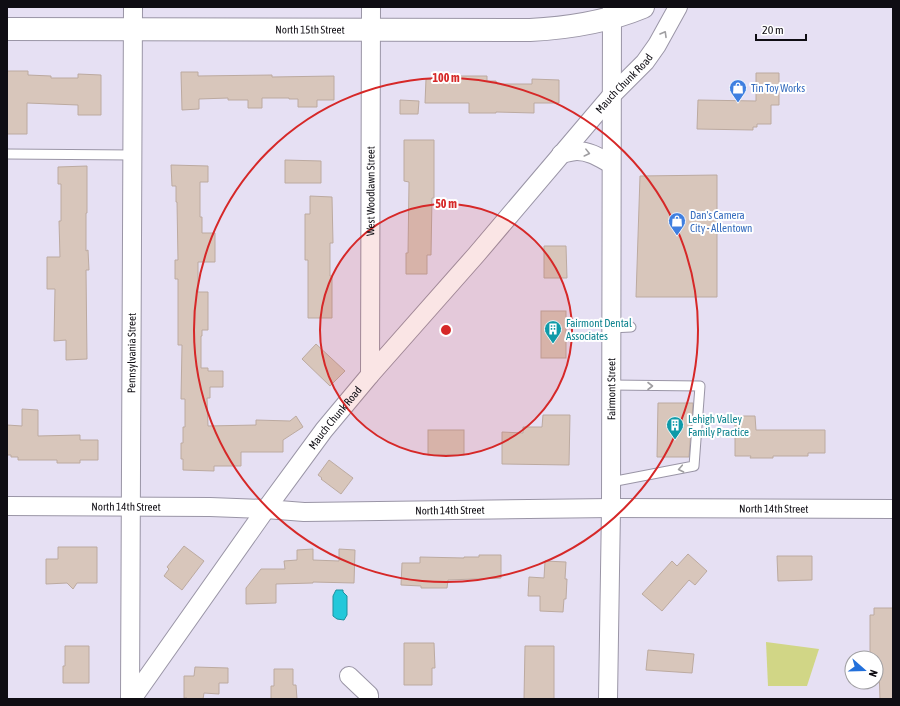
<svg xmlns="http://www.w3.org/2000/svg" width="900" height="706" viewBox="0 0 900 706" font-family="'Asap Condensed',sans-serif">
<style>
.green{fill:#d1d686}
.water{fill:#22c8da;stroke:#1c909e}
.building{fill:#d8c6bb;stroke:#bcaaa0}
.lines{fill:none;stroke-linecap:round;stroke-linejoin:round}
.service-casing{stroke:#9a95a6;stroke-width:11}
.minor-casing{stroke:#9a95a6;stroke-width:20}
.secondary-casing{stroke:#9a95a6;stroke-width:24}
.service{stroke:#fff;stroke-width:9}
.minor{stroke:#fff;stroke-width:18}
.secondary{stroke:#fff;stroke-width:22}
.oneway{stroke:#9f9ea1}
.ring{fill:none;stroke:#d62828;stroke-width:2}
.labels{text-anchor:middle;dominant-baseline:central;stroke-width:4;stroke-linejoin:round;paint-order:stroke}
.street-label{font-size:11px;fill:#0f0d13;stroke:#fff}
.shop-label{font-size:11px;fill:#366cbe;stroke:#fff;text-anchor:start}
.culture-label{font-size:11px;fill:#0d838f;stroke:#fff;text-anchor:start}
.centre{fill:#d62828;stroke:#fff;stroke-width:2}
.ring-label{font-size:12px;text-anchor:middle;font-weight:bold;fill:#d62828;stroke:#fff;stroke-width:4;stroke-linejoin:round;paint-order:stroke}
</style>
<rect width="100%" height="100%" fill="#e6e0f3"/>
<polygon class="green" points="766,642 819,649 807,686 768,686"/>
<polygon class="water" points="336,590 343,590 343,592 347,596 347,615 344,620 337,619 333,616 333,596"/>
<g class="building">
<polygon points="7,71 28,71 28,75 51,76 51,78 78,78 78,74 101,75 101,115 78,115 78,105 27,103 27,134 7,134"/>
<polygon points="181,72 198,72 198,76 272,75 272,77 334,76 334,100 317,100 317,107 298,107 298,99 289,99 289,98 262,98 262,108 248,108 248,100 228,100 228,98 199,99 199,109 182,110"/>
<polygon points="756,73 779,73 779,105 771,105 771,124 757,124 757,127 753,127 753,130 697,129 698,100 756,101"/>
<polygon points="441,76 487,76 487,81 496,81 497,84 532,84 532,79 559,80 559,103 534,103 534,113 496,112 496,113 469,113 469,103 425,103 426,79 441,80"/>
<polygon points="400,100 419,101 418,114 400,114"/>
<polygon points="404,140 434,140 434,198 432,198 431,255 427,255 427,274 406,274 406,253 408,253 409,182 404,181"/>
<polygon points="285,160 321,161 321,183 285,183"/>
<polygon points="171,165 208,166 208,182 200,182 200,217 202,217 202,233 215,233 215,262 198,262 198,292 208,292 208,330 202,330 202,336 201,336 201,368 208,368 208,371 223,371 223,387 210,387 210,398 207,398 208,426 256,425 256,420 290,421 296,416 303,427 283,440 283,452 241,452 241,466 214,466 214,471 183,470 183,459 181,459 181,443 183,443 183,427 185,427 185,399 181,399 182,345 178,345 178,279 175,279 175,260 178,260 177,202 176,202 176,186 172,186"/>
<polygon points="87,166 87,213 86,213 86,251 88,250 89,270 86,270 87,359 66,360 66,340 54,341 55,289 47,289 47,257 60,257 59,221 61,221 61,184 58,184 58,167"/>
<polygon points="717,175 717,297 636,297 640,176"/>
<polygon points="310,196 332,197 333,243 330,243 330,276 332,276 332,318 308,318 308,260 305,260 305,214 310,214"/>
<polygon points="544,246 566,246 567,278 544,278"/>
<rect x="541" y="311" width="25" height="47"/>
<polygon points="316,344 345,371 330,386 302,359"/>
<polygon points="658,403 693,403 689,457 657,457"/>
<polygon points="22,409 38,410 38,436 80,435 80,440 98,440 98,460 80,460 80,463 57,463 57,460 18,460 18,457 11,457 11,455 7,455 7,425 22,426"/>
<polygon points="543,415 570,415 569,465 502,464 502,432 523,433 523,427 542,427"/>
<polygon points="735,416 755,416 756,430 825,430 825,453 808,453 808,456 773,456 773,458 750,458 751,456 735,456"/>
<rect x="428" y="430" width="36" height="25"/>
<polygon points="329,460 353,478 341,494 321,479 322,478 318,475"/>
<polygon points="184,546 204,561 182,590 164,576 169,569 167,567"/>
<polygon points="58,547 97,547 97,583 77,583 73,589 67,583 46,584 46,559 58,559"/>
<polygon points="313,549 313,560 339,561 339,549 355,550 354,583 313,582 313,583 276,584 276,603 246,604 246,588 261,569 285,569 284,561 297,560 297,550"/>
<polygon points="688,554 707,571 695,585 689,580 662,611 642,594 672,561 677,566"/>
<polygon points="479,555 501,555 501,578 448,580 447,588 421,588 421,586 401,585 402,563 420,563 420,557 464,558 464,557 479,557"/>
<polygon points="777,556 812,556 812,580 778,581"/>
<polygon points="545,561 566,562 565,579 567,579 566,599 564,599 563,612 540,611 540,596 528,596 529,577 544,578"/>
<polygon points="874,608 893,608 893,699 880,699 879,669 876,669 876,658 870,658 870,615 874,615"/>
<polygon points="404,643 434,643 435,668 432,668 432,685 404,685"/>
<polygon points="65,646 89,646 89,683 63,683 63,666 65,666"/>
<polygon points="525,646 554,646 554,699 524,699"/>
<polygon points="648,650 694,654 692,673 646,670"/>
<polygon points="195,667 228,668 228,683 219,683 219,694 204,693 203,699 187,699 187,698 184,698 184,676 194,676"/>
<polygon points="274,669 293,669 293,685 296,685 297,699 271,699 271,686 274,686"/>
</g>
<g class="lines">
<g class="service-casing">
<g id="service">
<polyline points="7,154 132,155"/>
<polyline points="611,328 631,327"/>
<polyline points="611,482 694,466 700,386 611,385"/>
</g>
</g>
<g class="minor-casing">
<g id="minor">
<path d="M561 154C566 153 572 151 577 151 590 151 600 158 611 164"/>
<path id="s1" d="M370 375 371 7"/>
<path id="s2" d="M7 506 210 507 266 509 304 512 611 508 893 509"/>
<polyline points="349,676 369,695 369,699"/>
<path id="s3" d="M130 699 133 7"/>
<path id="s4" d="M132 699 266 509 324 430 370 375 476 255 611 96 645 62 657 45 678 7"/>
<path id="s5" d="M608 699 611 508 612 7"/>
</g>
</g>
<g class="secondary-casing">
<g id="secondary">
<path id="s6" d="M7 29 530 30C569 28 607 22 643 7"/>
</g>
</g>
<use href="#service" class="service"/>
<use href="#minor" class="minor"/>
<use href="#secondary" class="secondary"/>
</g>
<defs><path id="oneway-chevron" d="M-2-3.5L2.5 0L-2 3.5" fill="none" stroke-width="1.6" stroke-linecap="round" stroke-linejoin="round"/></defs>
<g class="oneway">
<use href="#oneway-chevron" transform="translate(664 34) rotate(-60)"/>
<use href="#oneway-chevron" transform="translate(587 153) rotate(14)"/>
<use href="#oneway-chevron" transform="translate(650 386)"/>
<use href="#oneway-chevron" transform="translate(681 469) rotate(169)"/>
</g>
<circle cx="446" cy="330" r="126" fill="#d62828" fill-opacity=".12"/>
<g class="ring">
<circle cx="446" cy="330" r="126"/>
<circle cx="446" cy="330" r="252"/>
</g>
<defs>
<g id="shop-pin" transform="scale(0.9)"><path d="M0 17L-7.5 6A9.5 9.5 0 1 1 7.5 6Z" fill="#3f7fe0" stroke="#fff"/><path d="M-5-2.5h2.3a2.7 3.5 0 0 1 5.4 0H5L5.5 6h-11ZM-1.5-2.5h3a1.5 2.3 0 0 0-3 0Z" fill="#fff"/></g>
<g id="building-pin" transform="scale(0.9)"><path d="M0 17L-7.5 6A9.5 9.5 0 1 1 7.5 6Z" fill="#0f9aa8" stroke="#fff"/><path d="M-4-6H4V6H1V3H-1V6H-4ZM-2.5-4.3h1.7v1.8h-1.7ZM.8-4.3h1.7v1.8H.8ZM-2.5-1h1.7V.8h-1.7ZM.8-1h1.7V.8H.8Z" fill="#fff"/></g>
</defs>
<g fill-rule="evenodd">
<use href="#shop-pin" x="738" y="88"/>
<use href="#shop-pin" x="677" y="221"/>
<use href="#building-pin" x="553" y="329"/>
<use href="#building-pin" x="675" y="425"/>
</g>
<g class="labels">
<g class="street-label">
<text stroke="none"><textPath href="#s6" startOffset="303">North 15th Street</textPath></text>
<text stroke="none"><textPath href="#s4" startOffset="789">Mauch Chunk Road</textPath></text>
<text stroke="none"><textPath href="#s1" startOffset="184">West Woodlawn Street</textPath></text>
<text stroke="none"><textPath href="#s3" startOffset="346">Pennsylvania Street</textPath></text>
<text stroke="none"><textPath href="#s5" startOffset="310">Fairmont Street</textPath></text>
<text stroke="none"><textPath href="#s4" startOffset="347">Mauch Chunk Road</textPath></text>
<text stroke="none"><textPath href="#s2" startOffset="119">North 14th Street</textPath></text>
<text stroke="none"><textPath href="#s2" startOffset="767">North 14th Street</textPath></text>
<text stroke="none"><textPath href="#s2" startOffset="443">North 14th Street</textPath></text>
</g>
<g class="shop-label">
<text x="751" y="88">Tin Toy Works</text>
<text x="690" y="215">Dan's Camera<tspan x="690" dy="13">City - Allentown</tspan></text>
</g>
<g class="culture-label">
<text x="566" y="323">Fairmont Dental<tspan x="566" dy="13">Associates</tspan></text>
<text x="688" y="419">Lehigh Valley<tspan x="688" dy="13">Family Practice</tspan></text>
</g>
</g>
<circle cx="446" cy="330" r="6" class="centre"/>
<g class="ring-label">
<text x="446" y="82">100 m</text>
<text x="446" y="208">50 m</text>
</g>
<rect width="900" height="706" fill="none" stroke="#0f0d13" stroke-width="16"/>
<g transform="translate(864 670) rotate(110)"><circle r="19" fill="#ffffff" stroke="#9f9ea1"/>
<path d="M0-3L7 15L0 10L-7 15Z" fill="#2370db"/>
<text y="-6" font-size="11" font-weight="bold" text-anchor="middle" fill="#0f0d13">N</text>
</g>
<path d="M756 34v6h50v-6" fill="none" stroke="#0f0d13" stroke-width="2"/>
<text x="762" y="34" font-size="12" fill="#0f0d13" stroke="#ffffff" stroke-width="3" paint-order="stroke">20 m</text>
</svg>
